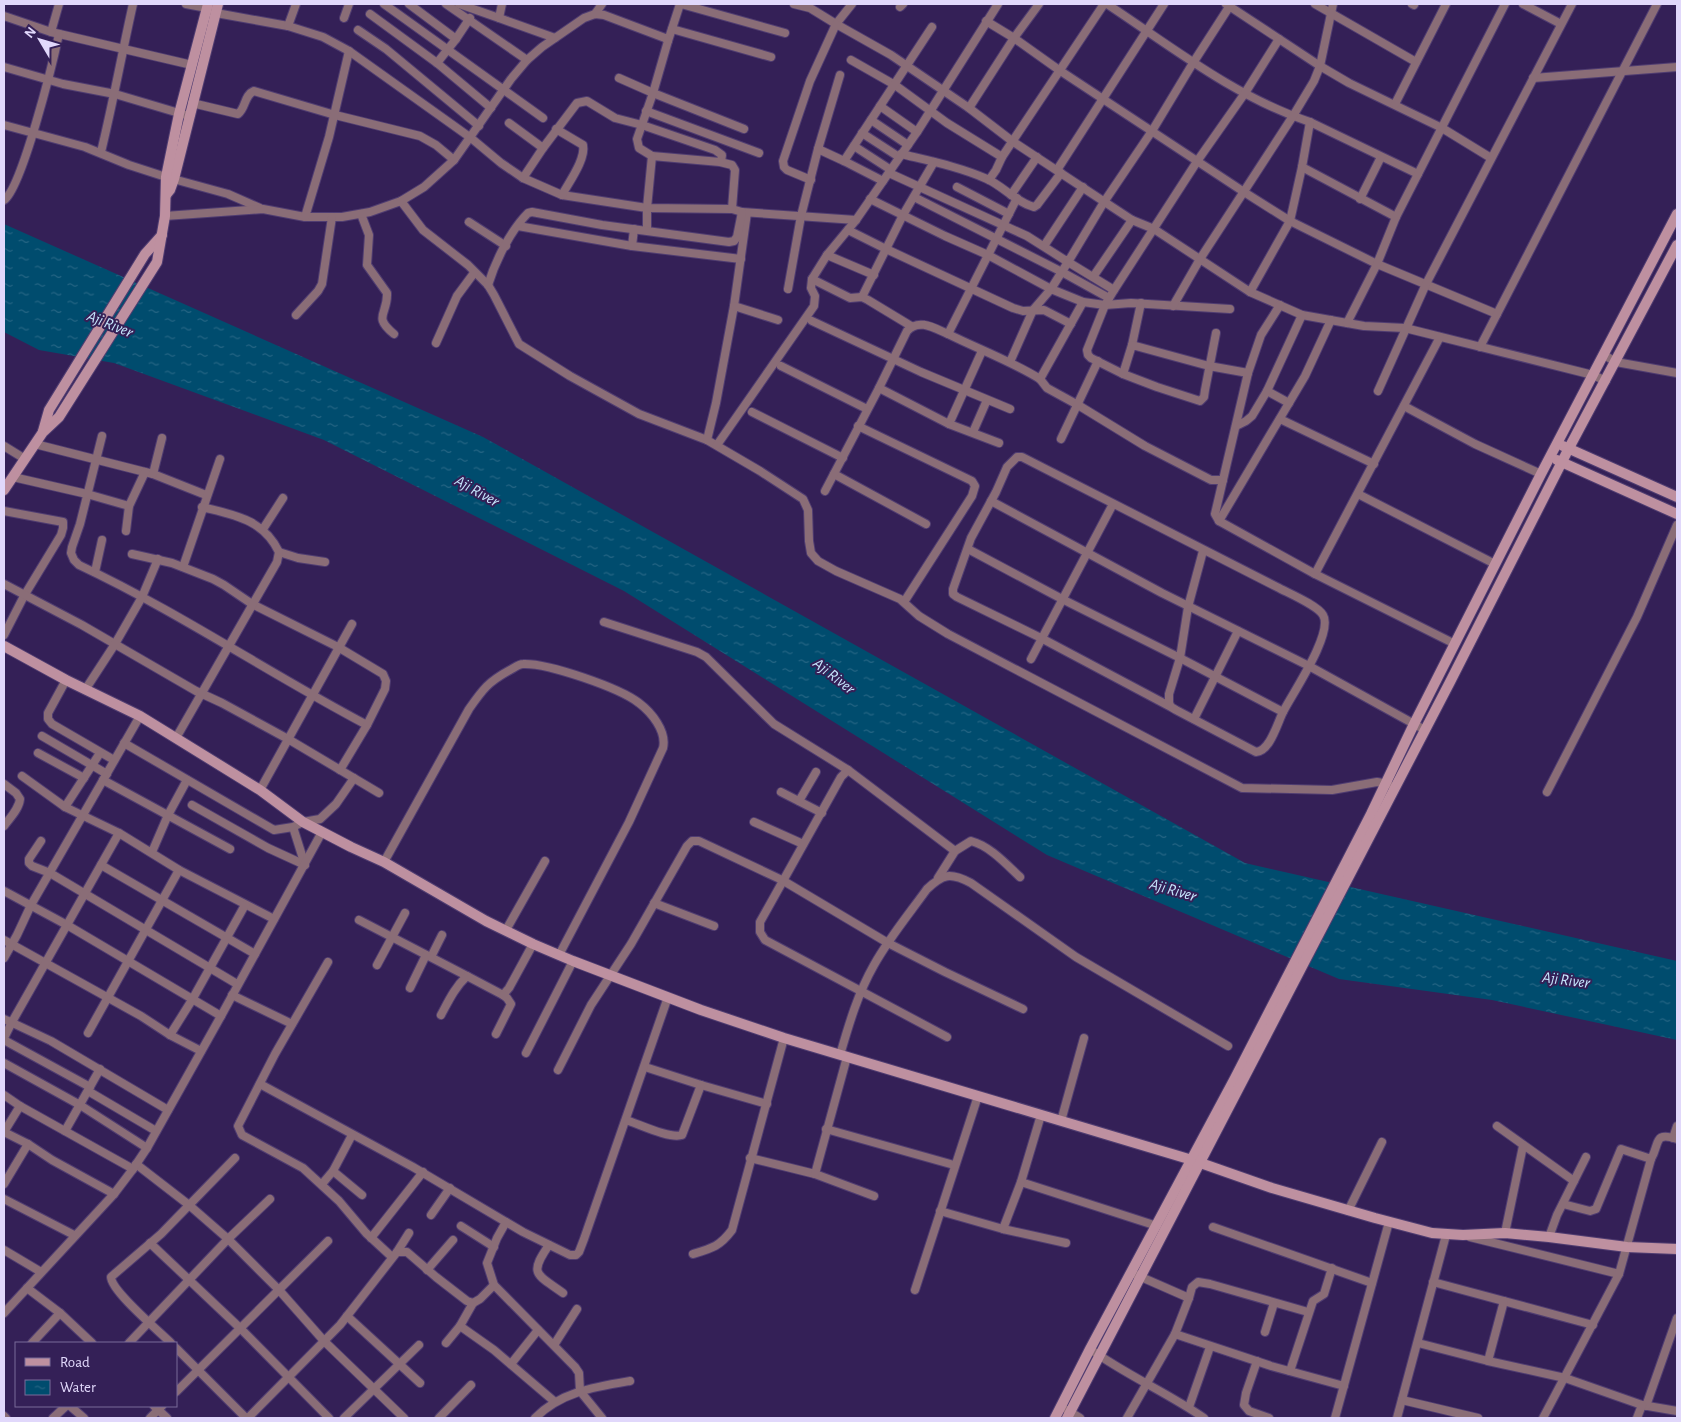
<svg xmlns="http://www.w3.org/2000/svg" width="1681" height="1422" viewBox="0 0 1681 1422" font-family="'Alegreya Sans',sans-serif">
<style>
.water{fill:url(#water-ripples)}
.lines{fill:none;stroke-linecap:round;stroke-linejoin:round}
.street-casing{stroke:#503d71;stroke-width:10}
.secondary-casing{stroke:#503d71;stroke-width:12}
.street{stroke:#8a6d77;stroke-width:8}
.secondary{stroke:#be90a0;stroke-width:10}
.labels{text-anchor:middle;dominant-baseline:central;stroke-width:4;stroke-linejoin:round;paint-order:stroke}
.water-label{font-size:16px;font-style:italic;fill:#c7e8fe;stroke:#342057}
</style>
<defs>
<pattern id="water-ripples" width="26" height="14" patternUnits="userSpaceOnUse" patternTransform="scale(1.25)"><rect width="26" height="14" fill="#004c6e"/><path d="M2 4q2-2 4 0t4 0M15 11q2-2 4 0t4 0" fill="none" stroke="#256584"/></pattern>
</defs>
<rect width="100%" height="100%" fill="#342057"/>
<polygon class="water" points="4,224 483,437 1245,863 1677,961 1677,1040 1492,1000 1339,979 1047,855 624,591 324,440 114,363 39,350 4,332"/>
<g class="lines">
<g class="street-casing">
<g id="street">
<polyline points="186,4 207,8 216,13 288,26 323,37 349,51 471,138 501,163 523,178 562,195 647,208 732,209 742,212 856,220"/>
<polyline points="384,4 543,118"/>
<polyline points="409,4 456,39 437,63"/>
<polyline points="446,4 527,60"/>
<polyline points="459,4 499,18"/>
<polyline points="502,4 499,18 555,38"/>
<polyline points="681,4 785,33"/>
<polyline points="794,4 810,8 836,24 852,4"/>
<path d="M1107 4C1172 47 1235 97 1310 122L1418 174"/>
<polyline points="1226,4 1320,66 1349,83 1442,128 1491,158"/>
<polyline points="1315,4 1416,62"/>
<polyline points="1412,4 1414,5"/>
<polyline points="1523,4 1561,24"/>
<polyline points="900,7 903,4"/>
<polyline points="370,14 437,63 491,108"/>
<polyline points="595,14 602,4"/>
<polyline points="4,16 51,32 192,65"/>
<polyline points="344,18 349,4"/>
<polyline points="986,21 1014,38 1059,70 1244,192 1290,221 1377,264 1497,314"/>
<polyline points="288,26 296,4"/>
<polyline points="672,29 771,57"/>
<polyline points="358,30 386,49 479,126"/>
<polyline points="51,32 59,4"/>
<polyline points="456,39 470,18"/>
<polyline points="668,41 680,4"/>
<polyline points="851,60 895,85 947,123 1002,157 1104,4"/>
<polyline points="4,67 63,84 115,94 189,116"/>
<polyline points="840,75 818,149 844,161"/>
<polyline points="619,78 653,93 744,129"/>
<polyline points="1533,78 1677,67"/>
<path d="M192 103 238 114C246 108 244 95 254 91L335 115 420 136 436 145 454 160"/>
<polyline points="1395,104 1446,4"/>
<polyline points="880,106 917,132"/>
<polyline points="969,108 1014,38 1039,4"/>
<polyline points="646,111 759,153"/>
<polyline points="871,120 908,145"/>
<polyline points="1310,122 1302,167 1396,217"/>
<polyline points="509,123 543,148 523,178"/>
<polyline points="4,125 85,147 129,165 166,177 228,194 260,208"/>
<path d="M556 129 583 145C586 159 569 182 562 195"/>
<polyline points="862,133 899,157"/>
<polyline points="854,146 891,170"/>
<polyline points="543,148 577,103 587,101 615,118 642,125 715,150 722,155 721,162"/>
<path d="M101 152C113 103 122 53 133 4"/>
<path d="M901 154C930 161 960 167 987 179 1003 186 1017 203 1034 207L1037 205 1061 173"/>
<polyline points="652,156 720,162 732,165 735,170 732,209"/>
<polyline points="1057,170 1164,4"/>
<polyline points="889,173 1027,236 1068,262 1104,202 1152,131 1193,63 1231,4"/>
<polyline points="811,180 787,170 784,167 783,161 810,81 836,24 891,55 969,108 1012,141 1132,220 1154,229 1250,292 1302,315 1364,326 1405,328 1593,375 1606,381"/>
<polyline points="989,180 996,170 1002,157"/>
<polyline points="883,181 844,161 932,27"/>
<polyline points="957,187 1009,214"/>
<polyline points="1011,195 1037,157"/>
<polyline points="914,197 1062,272 1109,298"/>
<path d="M1017 198 948 334C978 349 1011 361 1040 379L1083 302"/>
<polyline points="870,199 945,236 988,255 1051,289 1083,302 1105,305 1131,303 1230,309"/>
<polyline points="1360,199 1381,157"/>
<path d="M4 200C22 188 53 62 59 34"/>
<polyline points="401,201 423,230 468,265 488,285 494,295 519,344 570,376 639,414 707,440"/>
<polyline points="747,213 734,306 716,403 707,440 760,471 803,499 808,510 809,541 811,553 818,561 836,571 900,599 919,616 948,634 1242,788 1332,790 1377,782 1388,784"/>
<path d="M361 214 369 235 367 265 387 293C388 315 372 316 394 334"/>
<polyline points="165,216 263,209 305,217 342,217 370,212 401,201 424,187 454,160 511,79 527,60 542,47 584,18 595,14 604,15 665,38 668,41 653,93 637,139 639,148 652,156 647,208 647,230"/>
<polyline points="305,217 329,137 349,51"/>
<polyline points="469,222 506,246"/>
<polyline points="518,226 632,246"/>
<polyline points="634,229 632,246 741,259"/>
<polyline points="848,230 886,249 1013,308 1023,311 1044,310 1071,324"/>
<polyline points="1044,246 1083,187"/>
<polyline points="827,255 874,275"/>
<polyline points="1093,277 1132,220"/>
<polyline points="812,279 850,298 862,297 868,300 911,326"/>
<path d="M488 285C495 262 510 231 528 213L532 212 602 225 729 242 734 241 737 237 742 212"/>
<polyline points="788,289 801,216 818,149"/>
<polyline points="1114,290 1105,305 1087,350 1088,355 1091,358 1123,374 1157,387 1200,401 1204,397 1205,390 1216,333"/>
<polyline points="1250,292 1290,221 1302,167"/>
<polyline points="862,297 903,215 934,162"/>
<polyline points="1280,305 1261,335 1248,373 1215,514 1219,521 1315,574 1455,644"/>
<polyline points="734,306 778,320"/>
<polyline points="1173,306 1200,259 1293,116 1314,81 1320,66 1333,4"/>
<polyline points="296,315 318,291 322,284 332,217"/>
<polyline points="812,321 921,372 1010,409"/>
<polyline points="1347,323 1377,264 1396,217 1505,4"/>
<polyline points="436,343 457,296 474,273"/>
<polyline points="1132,345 1141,303"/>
<polyline points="1480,347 1657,4"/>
<polyline points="982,351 949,424 999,443"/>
<polyline points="1604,355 1616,362 1677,373"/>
<polyline points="1010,362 1033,310 1051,289 1068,262 1114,290 1198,160 1245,93 1279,39"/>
<polyline points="781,366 867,409"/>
<polyline points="1123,374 1132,345 1209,366 1248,373"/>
<polyline points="1040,379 1047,388 1078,405 1145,446 1211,480 1223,480"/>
<path d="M879 388 907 331C919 318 934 328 948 334"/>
<polyline points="1267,391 1289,403"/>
<polyline points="1378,391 1426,284 1572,4"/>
<polyline points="1404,406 1475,444 1541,474"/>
<polyline points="752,412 843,458"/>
<polyline points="1280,419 1374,464"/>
<polyline points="858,426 972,481 975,486 972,496 904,602"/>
<polyline points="1236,426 1246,421 1252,416 1267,391 1302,315"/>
<polyline points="973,432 987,400"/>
<path d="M102 436 80 524 72 547 71 553 74 560 79 565C179 612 270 674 367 725"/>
<polyline points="1061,439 1098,361"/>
<polyline points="35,444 153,474 206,495"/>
<polyline points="717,445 814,306 815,296 811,288 812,279 827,255 856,220 917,132 998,4"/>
<polyline points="4,446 25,459"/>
<polyline points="153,474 162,438"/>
<polyline points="834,474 926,524"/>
<polyline points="13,477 87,494 129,506"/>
<polyline points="825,491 879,388 949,424"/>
<polyline points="1358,494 1495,564"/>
<polyline points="991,501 1162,593 1309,666 1425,730"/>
<polyline points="4,511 63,522 63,528 61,535 24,596 4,635"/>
<polyline points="1219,521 1305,376 1331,320"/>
<polyline points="263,529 283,498"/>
<polyline points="126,531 129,506 145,472"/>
<polyline points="968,549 1062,599 1180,658 1283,712"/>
<polyline points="279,552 298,558 325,562"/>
<polyline points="132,554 172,563 213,579 224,585 252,604 338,647 383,674 386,681 385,689 367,725 340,770"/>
<polyline points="183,567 220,459"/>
<polyline points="95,572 102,540"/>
<polyline points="1315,574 1440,337"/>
<polyline points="4,584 82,625 196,691 222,703 288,739 379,793"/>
<polyline points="604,622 697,652 706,657 774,724 848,770"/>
<polyline points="1031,659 1113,504"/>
<polyline points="66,680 48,713 48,719 52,724 114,760"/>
<polyline points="85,690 115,644 142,597 158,559"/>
<path d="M1171 707 1041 638 957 597 953 594V589L971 538 996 492 1007 467 1017 457H1022L1277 587C1288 593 1317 605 1323 615 1334 633 1292 694 1283 712 1277 724 1270 751 1256 752L1176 710 1171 707 1169 703V694L1180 658 1188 607 1203 551"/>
<polyline points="1194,719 1238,631"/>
<polyline points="42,736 107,774"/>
<path d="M176 738 277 562 279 552C263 519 234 515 202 507"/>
<polyline points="124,743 274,830 293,827 303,822 320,819 336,804 354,778"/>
<polyline points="38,753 84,778"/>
<polyline points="22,776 65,807 119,833 179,870 274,919"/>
<polyline points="103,780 230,849"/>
<path d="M4 784 16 793 20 799C19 809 10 818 4 826"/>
<polyline points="260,790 352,624"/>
<polyline points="781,792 822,813"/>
<polyline points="1547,792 1637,617 1677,525"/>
<polyline points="799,801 816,772"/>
<polyline points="192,805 268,848 305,865"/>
<polyline points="65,807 100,753"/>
<polyline points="754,822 803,844"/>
<polyline points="293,827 305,865"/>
<polyline points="41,841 29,859 29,863 32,866 50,873 237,984"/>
<polyline points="152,852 168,815 187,780"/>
<path d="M384 862 469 709C483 689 488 682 510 670 514 668 519 664 523 664 548 663 620 688 639 703 651 712 667 731 663 748L629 822 559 955"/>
<polyline points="101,865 255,954"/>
<path d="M938 878 955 851 971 841C990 846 1006 864 1020 877"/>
<polyline points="4,891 67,925 221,1016"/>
<polyline points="654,903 714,926"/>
<polyline points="359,920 467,976"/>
<polyline points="506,930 545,861"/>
<polyline points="4,940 141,1016 170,1035 201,1051"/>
<polyline points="431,957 442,935"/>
<polyline points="4,958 17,935 31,905 140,716"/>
<polyline points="328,962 275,1054 238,1126 242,1135 303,1168 339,1201 366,1233 392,1257"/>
<polyline points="377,965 405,913"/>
<polyline points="410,988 426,955"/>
<polyline points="232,995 292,1024"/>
<path d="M441 1015C449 1000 455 987 467 976L503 995 509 988 533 944"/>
<polyline points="4,1019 51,1041 168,1110"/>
<polyline points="88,1033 179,870"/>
<polyline points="496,1034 511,1004 507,998 503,995"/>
<polyline points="170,1035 192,1000 245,905"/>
<polyline points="947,1037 765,940 760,932 760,922 841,777 848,770 955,851"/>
<polyline points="4,1038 12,1022 119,833"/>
<polyline points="4,1040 90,1087"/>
<polyline points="526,1053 573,961"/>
<path d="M840 1055C849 1024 858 993 874 965 889 938 909 914 927 889 943 874 950 872 971 883L1076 957 1228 1046"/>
<polyline points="4,1063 80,1105 147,1148"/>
<polyline points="645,1067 701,1085 767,1104"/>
<polyline points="558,1070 591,1005 631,944 687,846 692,841 699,841 782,880 888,943 945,972 1023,1009"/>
<polyline points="260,1084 413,1167 523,1232 570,1255 576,1255 579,1252 584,1239 668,997"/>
<polyline points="88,1091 156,1131"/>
<polyline points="4,1095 20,1106 133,1169"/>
<path d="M626 1120C639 1124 669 1139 682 1135L701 1085"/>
<polyline points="1061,1121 1084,1038"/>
<polyline points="1497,1126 1574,1181"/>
<polyline points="826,1129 954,1165"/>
<polyline points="65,1131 100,1069"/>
<polyline points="4,1132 28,1144 52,1160 114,1194"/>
<polyline points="4,1132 20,1106"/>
<polyline points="1673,1138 1677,1126"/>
<polyline points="750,1158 815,1174 874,1196"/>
<polyline points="136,1164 189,1205 228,1239 279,1290 324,1341 404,1418"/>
<polyline points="333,1171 362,1195"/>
<polyline points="815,1174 847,1057"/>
<polyline points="1021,1182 1157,1226"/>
<polyline points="4,1184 28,1144"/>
<polyline points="322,1184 333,1171 352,1135"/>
<polyline points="4,1199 74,1235"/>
<path d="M1563 1204 1590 1211 1596 1209 1621 1149 1651 1159C1660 1144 1653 1131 1677 1139"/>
<polyline points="940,1211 1003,1229 1066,1243"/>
<polyline points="1348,1211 1382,1142"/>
<polyline points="431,1215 450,1188"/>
<polyline points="506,1222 497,1238 487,1263 494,1285 575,1367 579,1373 580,1391 602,1418"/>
<polyline points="461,1226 494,1247"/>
<polyline points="1213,1227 1372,1283"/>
<polyline points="1003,1229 1021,1182 1041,1115"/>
<polyline points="1505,1233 1523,1146"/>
<polyline points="1470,1237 1619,1274"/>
<polyline points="1549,1237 1557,1215 1586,1157"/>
<polyline points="371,1238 423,1172"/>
<polyline points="150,1243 241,1329 329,1418"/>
<path d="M549 1245C528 1275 537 1274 563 1293"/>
<polyline points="4,1250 41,1272"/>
<polyline points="397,1252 409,1233"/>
<path d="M693 1254C713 1248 720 1246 732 1230L784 1038"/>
<polyline points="427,1270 453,1240"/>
<polyline points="1132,1273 1189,1298 1175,1334 1271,1366 1344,1386"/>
<polyline points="1433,1282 1593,1325"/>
<polyline points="27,1288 60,1313 92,1343"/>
<polyline points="915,1290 978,1096"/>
<polyline points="1189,1298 1192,1287 1198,1282 1210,1284 1308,1312"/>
<polyline points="473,1303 460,1326 494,1350 555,1402"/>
<polyline points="4,1313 114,1194 133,1169 147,1148 221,1016 322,832"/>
<polyline points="347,1316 420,1383"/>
<polyline points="1265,1332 1274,1303"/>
<polyline points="32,1343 60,1313"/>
<polyline points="129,1343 228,1239 270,1199"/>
<path d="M171 1343C160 1332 111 1291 111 1277L161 1234 235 1158"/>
<polyline points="446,1343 460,1326"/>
<polyline points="1418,1343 1488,1361 1565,1378 1642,1405 1677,1411"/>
<polyline points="554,1345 577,1309"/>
<polyline points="176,1348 246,1418"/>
<path d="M1090 1349C1126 1375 1168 1393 1204 1418"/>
<polyline points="1257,1361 1246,1393 1244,1405 1249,1411 1269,1418"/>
<polyline points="1488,1361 1504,1301"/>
<polyline points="511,1364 538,1330"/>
<polyline points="1290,1371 1313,1301 1324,1294 1332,1268"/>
<polyline points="176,1392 328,1241"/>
<polyline points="1402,1400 1478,1418"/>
<polyline points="70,1406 84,1418"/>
<polyline points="154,1406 167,1418"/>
<polyline points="1646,1406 1677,1318"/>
<polyline points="1189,1407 1210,1347"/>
<polyline points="1067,1410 1080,1418"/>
<polyline points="4,1416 6,1418"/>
<polyline points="53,1418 66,1406"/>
<polyline points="150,1418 162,1406"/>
<polyline points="248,1418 340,1325 397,1252 407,1252 436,1277 467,1301 473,1303 480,1299 494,1285"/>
<polyline points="344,1418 419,1345"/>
<polyline points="439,1418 471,1385"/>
<path d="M535 1418C561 1392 594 1387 630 1381"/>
<polyline points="1127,1418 1175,1334"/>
<polyline points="1335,1418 1389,1222"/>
<polyline points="1397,1418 1446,1235"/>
<polyline points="1543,1418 1619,1274 1651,1159"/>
<polyline points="1637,1418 1642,1405"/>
</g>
</g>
<g class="secondary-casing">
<g id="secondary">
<polyline points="166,195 170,190 174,179 218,4"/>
<polyline points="43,431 49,410 145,254 162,235"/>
<polyline points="1563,446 1677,497"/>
<polyline points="1557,460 1677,514"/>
<polyline points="4,490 43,432 59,417 157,262 165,216 166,177 179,114 208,4"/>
<polyline points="4,646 66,680 140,716 260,790 303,822 351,847 384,862 486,921 533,944 573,961 701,1010 784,1038 1192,1160 1272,1188 1375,1218 1432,1233 1463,1235 1505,1233 1549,1237 1627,1247 1677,1249"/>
<polyline points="1055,1418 1090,1349 1235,1078 1371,814 1414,724 1541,474 1677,214"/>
<polyline points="1067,1418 1450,682 1569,448 1677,245"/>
</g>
</g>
<use href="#street" class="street"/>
<use href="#secondary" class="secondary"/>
</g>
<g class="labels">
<g class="water-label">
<text transform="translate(110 324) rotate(22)">Aji River</text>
<text transform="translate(477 491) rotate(29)">Aji River</text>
<text transform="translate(834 676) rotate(38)">Aji River</text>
<text transform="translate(1173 890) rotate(16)">Aji River</text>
<text transform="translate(1566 980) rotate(7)">Aji River</text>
</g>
</g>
<rect width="1681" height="1422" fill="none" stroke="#e1d8fb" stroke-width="10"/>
<rect x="15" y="1342" width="162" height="65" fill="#342057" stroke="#796a99"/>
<rect x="25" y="1358" width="25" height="8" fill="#be90a0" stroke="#796a99"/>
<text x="60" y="1367" font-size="15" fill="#e1d8fb">Road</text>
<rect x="25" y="1380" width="25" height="15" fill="url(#water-ripples)" stroke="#796a99"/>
<text x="60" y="1392" font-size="15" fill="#e1d8fb">Water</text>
<g transform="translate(40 40) rotate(308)" stroke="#342057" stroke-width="4" paint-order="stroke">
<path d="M0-4L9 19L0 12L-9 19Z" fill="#e1d8fb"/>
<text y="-8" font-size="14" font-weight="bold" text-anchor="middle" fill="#e1d8fb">N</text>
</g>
</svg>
